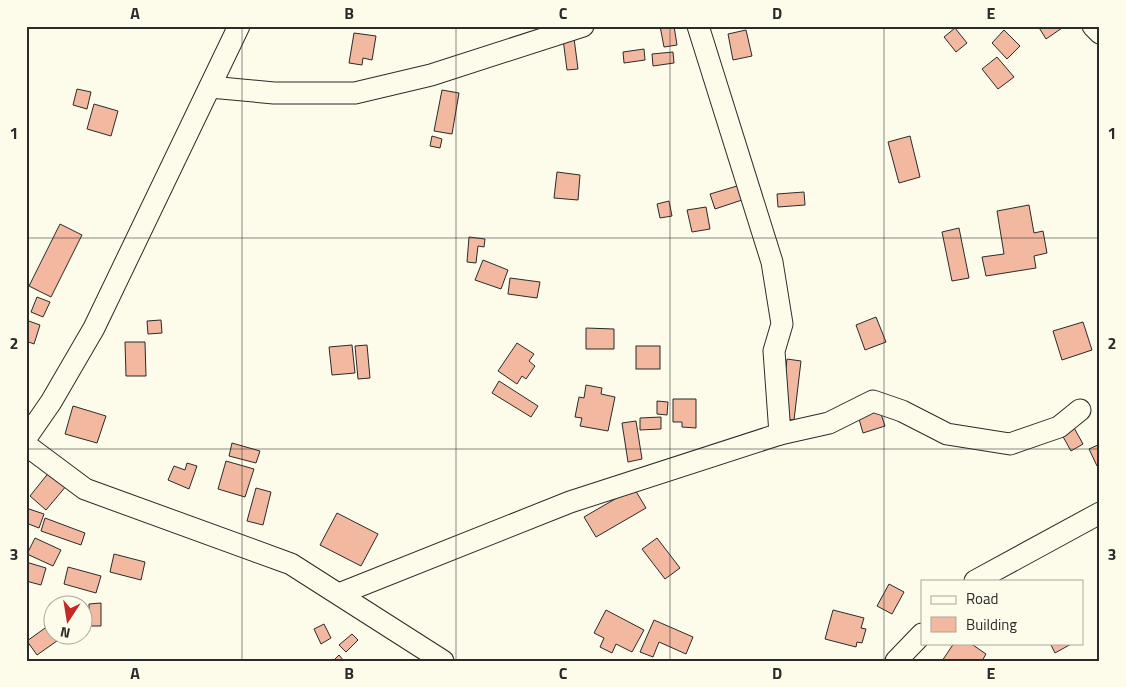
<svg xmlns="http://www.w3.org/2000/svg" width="1126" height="687" viewBox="0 0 1126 687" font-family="'Titillium Web',sans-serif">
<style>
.building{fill:#f2b8a0;stroke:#2b2b2b}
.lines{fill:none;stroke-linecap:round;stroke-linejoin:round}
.minor-casing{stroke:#2b2b2b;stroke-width:23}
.minor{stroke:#fdfbea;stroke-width:21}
.grid{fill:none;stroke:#2b2b2b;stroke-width:1;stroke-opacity:0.55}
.neatline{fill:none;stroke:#2b2b2b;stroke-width:2}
.grid-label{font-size:16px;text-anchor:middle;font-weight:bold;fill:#2b2b2b}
</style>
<rect width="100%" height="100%" fill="#fdfbea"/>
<g class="building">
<polygon points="660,26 674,26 677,45 664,47"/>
<polygon points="1038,26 1065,26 1046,39"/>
<polygon points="955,28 967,43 956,52 944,37"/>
<polygon points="746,30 752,56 733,60 728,34"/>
<polygon points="1004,30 1020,46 1007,59 992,43"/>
<polygon points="354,33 376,36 372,60 363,58 362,65 349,63"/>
<polygon points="574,38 578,69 567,70 563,39"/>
<polygon points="644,49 645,60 624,63 623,52"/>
<polygon points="673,52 674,63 653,66 652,54"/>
<polygon points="997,57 1014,77 998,89 982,69"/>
<polygon points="77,89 91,92 87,109 73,105"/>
<polygon points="442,90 459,93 452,134 434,131"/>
<polygon points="94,104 118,111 111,136 87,129"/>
<polygon points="432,136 442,139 440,148 430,146"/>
<polygon points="910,136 920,177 899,183 888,142"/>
<polygon points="557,172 580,175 578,200 554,198"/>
<polygon points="737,186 742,200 715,209 710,194"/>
<polygon points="804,192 805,205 778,207 777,194"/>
<polygon points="669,201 672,216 660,218 657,204"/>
<polygon points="1029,205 1034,233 1043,231 1047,253 1034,256 1036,268 986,276 982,257 1004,254 997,211"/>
<polygon points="706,207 710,229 692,232 687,210"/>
<polygon points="60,224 82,235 51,297 29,286"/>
<polygon points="959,228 969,278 952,281 942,232"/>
<polygon points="469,237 485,239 484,247 478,246 476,263 467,262"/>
<polygon points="483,260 508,270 501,289 475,280"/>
<polygon points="510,278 540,282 537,298 508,294"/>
<polygon points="37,297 50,302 43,317 31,312"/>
<polygon points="876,317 886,342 865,350 856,325"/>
<polygon points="26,320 40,325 34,344 26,341"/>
<polygon points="161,320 162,333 148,334 147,321"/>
<polygon points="1083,322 1092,350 1062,360 1053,331"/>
<polygon points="586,328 614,329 614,349 586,349"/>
<polygon points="125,342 145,342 146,376 126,376"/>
<polygon points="517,343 534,354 529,361 535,366 526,379 522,376 517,384 498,371"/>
<polygon points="352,345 355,373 332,375 329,347"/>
<polygon points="367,345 370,378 358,379 355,346"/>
<rect x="636" y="346" width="24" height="23"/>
<polygon points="787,359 801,361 794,420 780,419"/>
<polygon points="499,381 538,406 531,417 492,393"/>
<polygon points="586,385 602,388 601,394 615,397 608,431 580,426 582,418 575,417 579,397 584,398"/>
<polygon points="673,399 696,399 696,428 682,427 682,422 673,422"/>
<polygon points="657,401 668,402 667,415 657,414"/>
<polygon points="878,405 885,426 863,433 857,412"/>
<polygon points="73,406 106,416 97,443 65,434"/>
<polygon points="661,417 661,429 640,430 640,418"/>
<polygon points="636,421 642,459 628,462 622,423"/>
<polygon points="1073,426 1083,444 1071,451 1061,433"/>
<polygon points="232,443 260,451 256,463 229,456"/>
<polygon points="1100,444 1100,465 1097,466 1089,449"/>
<polygon points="226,461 254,469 245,497 218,489"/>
<polygon points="187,463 197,466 189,489 168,480 174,466 185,470"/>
<polygon points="50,471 67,485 46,510 30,496"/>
<polygon points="256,488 271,492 263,525 247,521"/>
<polygon points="634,488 646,508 596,537 584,517"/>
<polygon points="26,508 44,514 39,528 26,523"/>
<polygon points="337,513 378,534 361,566 320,545"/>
<polygon points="45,518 85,533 81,545 41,531"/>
<polygon points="35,538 61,550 53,566 27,554"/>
<polygon points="657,538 680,568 665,579 642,549"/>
<polygon points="114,554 145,562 141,580 110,572"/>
<polygon points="26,562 46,568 41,585 26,581"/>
<polygon points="68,567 101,576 96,593 64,584"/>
<polygon points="889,584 904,592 892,614 877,606"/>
<polygon points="101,603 101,626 89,626 89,604"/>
<polygon points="606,610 644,630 632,652 616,644 612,653 600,647 604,638 594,633"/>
<polygon points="833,610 864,618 861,628 866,629 862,643 857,642 856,647 825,639"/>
<polygon points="654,620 693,637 686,654 659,642 653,657 640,652"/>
<polygon points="52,623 52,634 64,636 37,655 27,641"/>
<polygon points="324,624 331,638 321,644 314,629"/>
<polygon points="352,634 358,640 346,652 339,645"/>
<polygon points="954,643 970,643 986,654 982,661 942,661"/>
<polygon points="1050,643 1073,643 1055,653"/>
<polygon points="339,655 344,661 333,661"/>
</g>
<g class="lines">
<g class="minor-casing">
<g id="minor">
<polyline points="1093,26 1100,33"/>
<polyline points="210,87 274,93 355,93 431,75 583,26"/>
<polyline points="780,434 829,423 873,401 902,411 947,434 1010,444 1059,427 1080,410"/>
<polyline points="26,438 51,402 94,328 239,26"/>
<polyline points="26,445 85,489 291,564 443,661"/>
<polyline points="975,581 1100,513"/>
<polyline points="339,594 570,502 780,434 774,351 782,324 772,262 698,26"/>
<polyline points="896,661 922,634"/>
</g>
</g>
<use href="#minor" class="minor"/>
</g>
<path class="grid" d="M242 26V661M456 26V661M670 26V661M884 26V661M26 238H1100M26 449H1100"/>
<rect width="1126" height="687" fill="none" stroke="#fdfbea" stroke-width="55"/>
<rect x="921" y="580" width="162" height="65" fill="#fdfbea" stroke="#a9a89e"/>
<rect x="931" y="596" width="25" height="8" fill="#fdfbea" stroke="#a9a89e"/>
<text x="966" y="604" font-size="15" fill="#2b2b2b">Road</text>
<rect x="931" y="617" width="25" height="15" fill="#f2b8a0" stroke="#a9a89e"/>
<text x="966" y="630" font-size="15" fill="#2b2b2b">Building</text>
<g transform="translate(68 620) rotate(192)"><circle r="24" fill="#fdfbea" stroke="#a9a89e"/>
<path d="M0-4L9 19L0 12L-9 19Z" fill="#c62828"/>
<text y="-8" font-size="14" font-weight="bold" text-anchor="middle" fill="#2b2b2b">N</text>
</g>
<rect x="28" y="28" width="1070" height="632" class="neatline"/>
<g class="grid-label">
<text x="135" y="19">A</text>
<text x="349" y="19">B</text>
<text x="563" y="19">C</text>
<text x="777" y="19">D</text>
<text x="991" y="19">E</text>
<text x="14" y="139">1</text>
<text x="1112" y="139">1</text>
<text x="14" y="349">2</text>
<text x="1112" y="349">2</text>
<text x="14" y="560">3</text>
<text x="1112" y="560">3</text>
<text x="135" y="679">A</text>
<text x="349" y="679">B</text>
<text x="563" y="679">C</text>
<text x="777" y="679">D</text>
<text x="991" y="679">E</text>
</g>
</svg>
